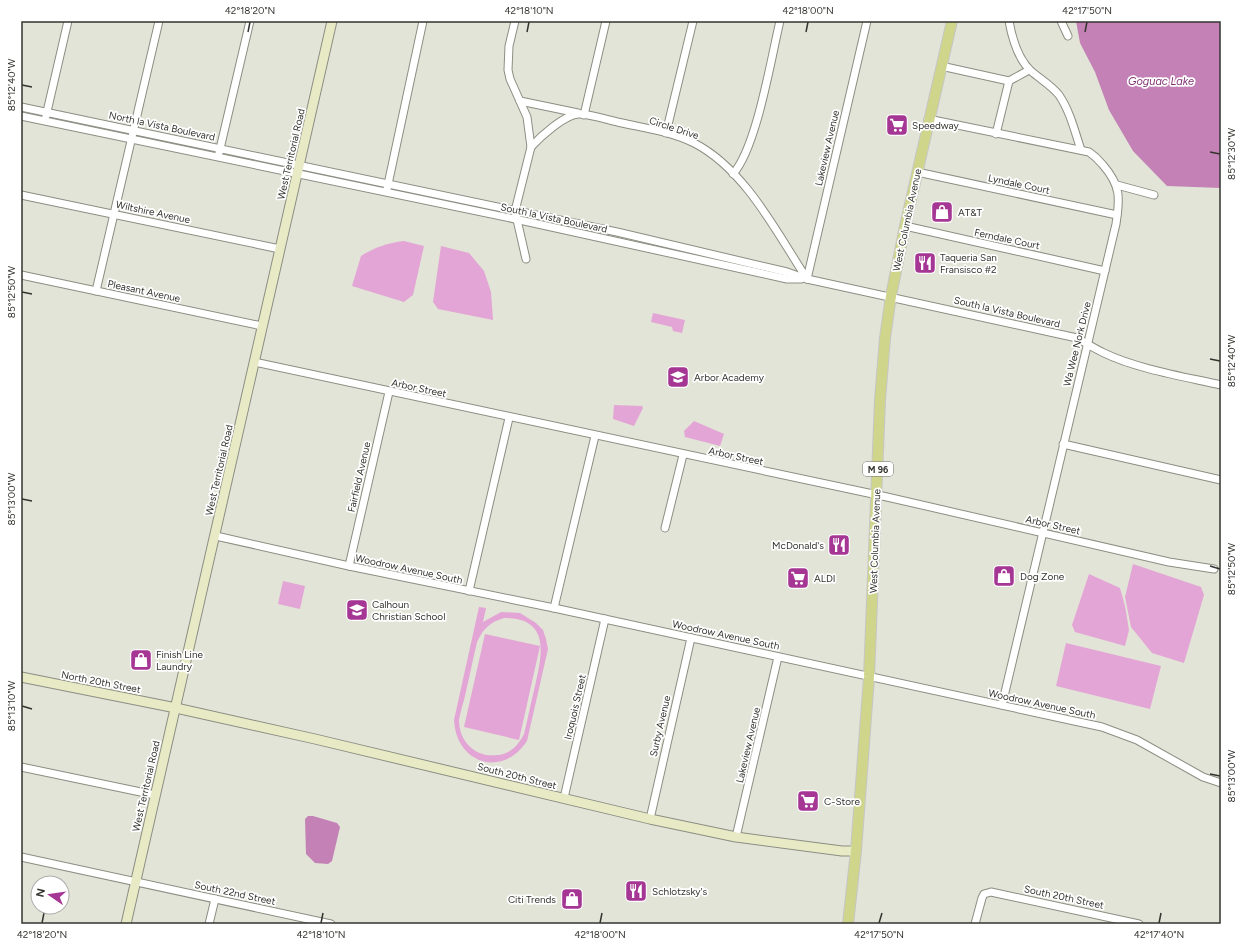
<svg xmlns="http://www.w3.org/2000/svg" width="1242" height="945" viewBox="0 0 1242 945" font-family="Figtree,sans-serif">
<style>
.green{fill:#e3a5d5;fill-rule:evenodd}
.water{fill:#c381b5}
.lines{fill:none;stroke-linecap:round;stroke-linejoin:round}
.street-casing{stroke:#8c8e83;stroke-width:9}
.secondary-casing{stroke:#8c8e83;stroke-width:11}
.primary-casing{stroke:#c6c6c5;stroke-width:12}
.street{stroke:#fff;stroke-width:7}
.secondary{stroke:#e8eac6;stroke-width:9}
.primary{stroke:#d0d58c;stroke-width:10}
.ticks{fill:none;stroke:#33342f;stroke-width:1.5}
.labels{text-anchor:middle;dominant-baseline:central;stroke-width:3.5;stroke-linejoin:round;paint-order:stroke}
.shield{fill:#fff;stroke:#70716d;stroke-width:1}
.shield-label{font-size:9px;font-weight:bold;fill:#33342f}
.poi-label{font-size:10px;fill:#33342f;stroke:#fff;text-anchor:start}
.street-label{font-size:10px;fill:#33342f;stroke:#fff}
.water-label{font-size:11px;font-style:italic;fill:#7f3071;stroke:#fff}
.neatline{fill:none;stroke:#33342f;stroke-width:1.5}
.ticks-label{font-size:10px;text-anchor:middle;fill:#33342f}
</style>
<rect width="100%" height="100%" fill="#e2e4d7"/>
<g class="green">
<path d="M404 241 424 246 413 295 404 302 352 286 361 256C375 247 388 243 404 241Z"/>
<polygon points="441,246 469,253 484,271 491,292 493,320 438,309 433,302"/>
<polygon points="653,313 685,320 682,333 673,331 672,327 651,322"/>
<polygon points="614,405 642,406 643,408 634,426 613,419"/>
<polygon points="694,421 724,434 720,446 685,437 684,431"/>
<polygon points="1133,564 1201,587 1204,595 1184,663 1152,653 1131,627 1125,597"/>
<polygon points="1089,574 1120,588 1125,606 1129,630 1125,646 1075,632 1072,625"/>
<polygon points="283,581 305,586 300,609 278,604"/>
<path d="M479 607 486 608 483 622 501 612 520 613 536 623 543 630 546 639 548 649 527 741C502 779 456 763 454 720ZM504 618C551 618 542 655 535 686 531 702 528 718 524 734 518 746 510 754 497 755 476 758 459 742 459 720 460 713 463 704 465 696 469 678 473 660 477 642 483 629 490 622 504 618Z"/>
<polygon points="485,634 540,646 519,740 464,727"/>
<polygon points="1066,643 1161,666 1150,709 1056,686"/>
</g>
<g class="water">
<polygon points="1076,21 1221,21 1221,188 1167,186 1133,151 1109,110 1095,72 1080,43"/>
<polygon points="313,816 337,823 340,827 332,861 328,864 315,863 306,854 305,819 308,816"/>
</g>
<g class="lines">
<g class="street-casing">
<g id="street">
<polyline points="515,21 509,46 508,70 510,79 527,117 531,147 515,211 526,259"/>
<path d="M1009 21C1012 38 1018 59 1031 71 1040 79 1051 85 1059 95 1070 111 1075 132 1081 150"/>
<polyline points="1061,21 1068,36"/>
<polyline points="941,66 1009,81"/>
<polyline points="520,101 578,113"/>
<path d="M21 107 617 232 787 272 807 279 1077 338C1086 343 1095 349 1104 353 1137 369 1186 377 1221 385"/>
<polyline points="584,115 606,21"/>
<polyline points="21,116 515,219 787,279 801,279"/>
<polyline points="46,116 68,21"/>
<path d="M928 119 1089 152C1095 156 1099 160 1103 165 1121 186 1120 198 1116 224L1002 705"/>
<polyline points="666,133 693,21"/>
<polyline points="996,134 1009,81 1029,70"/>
<path d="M531 147C540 137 566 113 580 114 594 115 608 120 622 123 645 128 673 132 694 143 745 169 777 233 807 279"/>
<polyline points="219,153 250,21"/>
<polyline points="917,172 1117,215"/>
<path d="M733 174C757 147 771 58 780 21"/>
<polyline points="1117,185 1154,195"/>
<polyline points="387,189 423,21"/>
<polyline points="21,195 280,249"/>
<polyline points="905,226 1105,271"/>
<polyline points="21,275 262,326"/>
<polyline points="807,279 867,21"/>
<polyline points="96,291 159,21"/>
<polyline points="254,362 887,497 1169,562 1214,569"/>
<polyline points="1063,444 1221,480"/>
<polyline points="665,528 683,455"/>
<polyline points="216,536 349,566 554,608 1102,727 1137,740 1203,777 1221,783"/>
<polyline points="349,566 389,392"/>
<polyline points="469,591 509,418"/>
<polyline points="554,608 595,436"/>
<polyline points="21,767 155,795"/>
<polyline points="564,798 605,619"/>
<polyline points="650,819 691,638"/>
<polyline points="736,837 778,657"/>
<polyline points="21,857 331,924"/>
<polyline points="209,924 215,899"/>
<polyline points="975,924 982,898 984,894 991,892 1139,924"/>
</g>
</g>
<g class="secondary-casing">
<g id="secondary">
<polyline points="21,677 176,708 315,739 650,819 736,837 842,851 856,851"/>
<polyline points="126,924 332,21"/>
</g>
</g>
<g class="primary-casing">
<polyline id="primary" points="848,924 856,851 869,677 880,400 885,338 891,296 905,226 952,21"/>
</g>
<use href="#street" class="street"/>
<use href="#secondary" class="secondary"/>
<use href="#primary" class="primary"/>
</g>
<path class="ticks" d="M248 32 250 22M527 32 529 22M806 32 808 22M1085 32 1087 22M22 85 32 87M1210 152 1220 154M22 292 32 294M1210 359 1220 361M22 499 32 501M1210 566 1220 569M22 706 32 709M1210 774 1220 776M42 923 44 913M321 923 323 913M600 923 602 913M879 923 882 913M1159 923 1161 913"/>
<defs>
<g id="supermarket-square" transform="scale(1.15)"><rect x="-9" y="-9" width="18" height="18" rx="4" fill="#a53694" stroke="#fff"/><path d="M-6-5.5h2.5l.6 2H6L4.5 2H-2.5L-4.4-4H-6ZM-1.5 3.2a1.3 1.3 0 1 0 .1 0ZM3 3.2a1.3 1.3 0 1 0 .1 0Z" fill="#fff"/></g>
<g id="shop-square" transform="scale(1.15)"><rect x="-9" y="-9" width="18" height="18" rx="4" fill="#a53694" stroke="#fff"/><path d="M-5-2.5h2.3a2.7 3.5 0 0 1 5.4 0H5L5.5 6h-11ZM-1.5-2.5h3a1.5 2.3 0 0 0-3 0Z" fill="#fff"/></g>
<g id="restaurant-square" transform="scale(1.15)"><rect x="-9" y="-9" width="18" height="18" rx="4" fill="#a53694" stroke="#fff"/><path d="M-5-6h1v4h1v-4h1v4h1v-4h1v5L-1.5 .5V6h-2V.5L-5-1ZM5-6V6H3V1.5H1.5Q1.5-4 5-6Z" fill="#fff"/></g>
<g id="school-square" transform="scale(1.15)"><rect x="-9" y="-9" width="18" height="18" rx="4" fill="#a53694" stroke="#fff"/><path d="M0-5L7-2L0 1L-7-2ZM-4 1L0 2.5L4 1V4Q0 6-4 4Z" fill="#fff"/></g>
</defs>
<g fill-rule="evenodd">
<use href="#supermarket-square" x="897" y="125"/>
<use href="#shop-square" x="942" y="212"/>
<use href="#restaurant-square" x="925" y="263"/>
<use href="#school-square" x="678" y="377"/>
<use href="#restaurant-square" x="839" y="545"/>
<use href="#shop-square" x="1004" y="576"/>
<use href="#supermarket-square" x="798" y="578"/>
<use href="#school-square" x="357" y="610"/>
<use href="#shop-square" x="141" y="660"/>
<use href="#supermarket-square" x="808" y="801"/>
<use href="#restaurant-square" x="636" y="891"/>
<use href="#shop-square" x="572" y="899"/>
</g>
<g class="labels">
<rect class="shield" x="863" y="462" width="30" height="14" rx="3"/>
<g class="shield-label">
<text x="878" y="469">M 96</text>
</g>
<g class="poi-label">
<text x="912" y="125">Speedway</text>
<text x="958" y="212">AT&amp;T</text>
<text x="940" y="257">Taqueria San<tspan x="940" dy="12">Fransisco #2</tspan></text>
<text x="694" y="377">Arbor Academy</text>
<text x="824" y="545" text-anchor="end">McDonald's</text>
<text x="1020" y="576">Dog Zone</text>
<text x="814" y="578">ALDI</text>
<text x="372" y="604">Calhoun<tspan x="372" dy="12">Christian School</tspan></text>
<text x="156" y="654">Finish Line<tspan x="156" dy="12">Laundry</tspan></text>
<text x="824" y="801">C-Store</text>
<text x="652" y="891">Schlotzsky's</text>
<text x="556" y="899" text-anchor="end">Citi Trends</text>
</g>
<g class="street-label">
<text transform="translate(162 126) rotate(12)">North la Vista Boulevard</text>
<text transform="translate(674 128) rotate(18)">Circle Drive</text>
<text transform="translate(827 148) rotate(-77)">Lakeview Avenue</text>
<text transform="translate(291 154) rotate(-77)">West Territorial Road</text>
<text transform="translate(1019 184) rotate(12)">Lyndale Court</text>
<text transform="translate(153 212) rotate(12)">Wiltshire Avenue</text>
<text transform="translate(554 218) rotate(12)">South la Vista Boulevard</text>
<text transform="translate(907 220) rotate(-78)">West Columbia Avenue</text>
<text transform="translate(1007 239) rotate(12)">Ferndale Court</text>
<text transform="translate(144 291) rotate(12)">Pleasant Avenue</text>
<text transform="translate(1007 312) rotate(13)">South la Vista Boulevard</text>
<text transform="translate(1077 344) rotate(-76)">Wa Wee Nork Drive</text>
<text transform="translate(419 388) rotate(12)">Arbor Street</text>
<text transform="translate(736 456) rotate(12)">Arbor Street</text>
<text transform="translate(219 470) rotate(-77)">West Territorial Road</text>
<text transform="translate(359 477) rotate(-77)">Fairfield Avenue</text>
<text transform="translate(1053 525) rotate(13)">Arbor Street</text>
<text transform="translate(875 541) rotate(-88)">West Columbia Avenue</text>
<text transform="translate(409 569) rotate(12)">Woodrow Avenue South</text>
<text transform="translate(726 635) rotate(12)">Woodrow Avenue South</text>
<text transform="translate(101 682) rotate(11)">North 20th Street</text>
<text transform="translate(1042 704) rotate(12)">Woodrow Avenue South</text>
<text transform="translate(575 707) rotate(-77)">Iroquois Street</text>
<text transform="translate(660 726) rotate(-77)">Surby Avenue</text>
<text transform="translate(748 745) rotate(-77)">Lakeview Avenue</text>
<text transform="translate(517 776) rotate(14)">South 20th Street</text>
<text transform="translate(146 786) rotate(-77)">West Territorial Road</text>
<text transform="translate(235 893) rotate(12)">South 22nd Street</text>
<text transform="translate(1064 897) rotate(12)">South 20th Street</text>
</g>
<g class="water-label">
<text x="1161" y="81">Goguac Lake</text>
</g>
</g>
<rect width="1242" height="945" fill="none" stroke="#ffffff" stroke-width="44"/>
<g transform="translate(50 895) rotate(283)"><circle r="19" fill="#ffffff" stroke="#adaeac"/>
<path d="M0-3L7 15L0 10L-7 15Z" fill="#a53694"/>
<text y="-6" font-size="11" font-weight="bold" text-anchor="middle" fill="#33342f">N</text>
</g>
<rect x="22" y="22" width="1198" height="901" class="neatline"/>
<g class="ticks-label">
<text x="250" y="14">42°18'20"N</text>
<text x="529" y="14">42°18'10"N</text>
<text x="808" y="14">42°18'00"N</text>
<text x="1087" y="14">42°17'50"N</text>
<text transform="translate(11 85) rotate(-90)" y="4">85°12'40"W</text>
<text transform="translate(1231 154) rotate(-90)" y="4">85°12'30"W</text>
<text transform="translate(11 292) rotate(-90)" y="4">85°12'50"W</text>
<text transform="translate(1231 361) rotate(-90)" y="4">85°12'40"W</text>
<text transform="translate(11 499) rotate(-90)" y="4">85°13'00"W</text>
<text transform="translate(1231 569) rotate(-90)" y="4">85°12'50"W</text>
<text transform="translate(11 706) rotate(-90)" y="4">85°13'10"W</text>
<text transform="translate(1231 776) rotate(-90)" y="4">85°13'00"W</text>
<text x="42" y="938">42°18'20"N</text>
<text x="321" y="938">42°18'10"N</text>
<text x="600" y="938">42°18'00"N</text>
<text x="879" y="938">42°17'50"N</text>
<text x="1159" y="938">42°17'40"N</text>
</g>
</svg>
